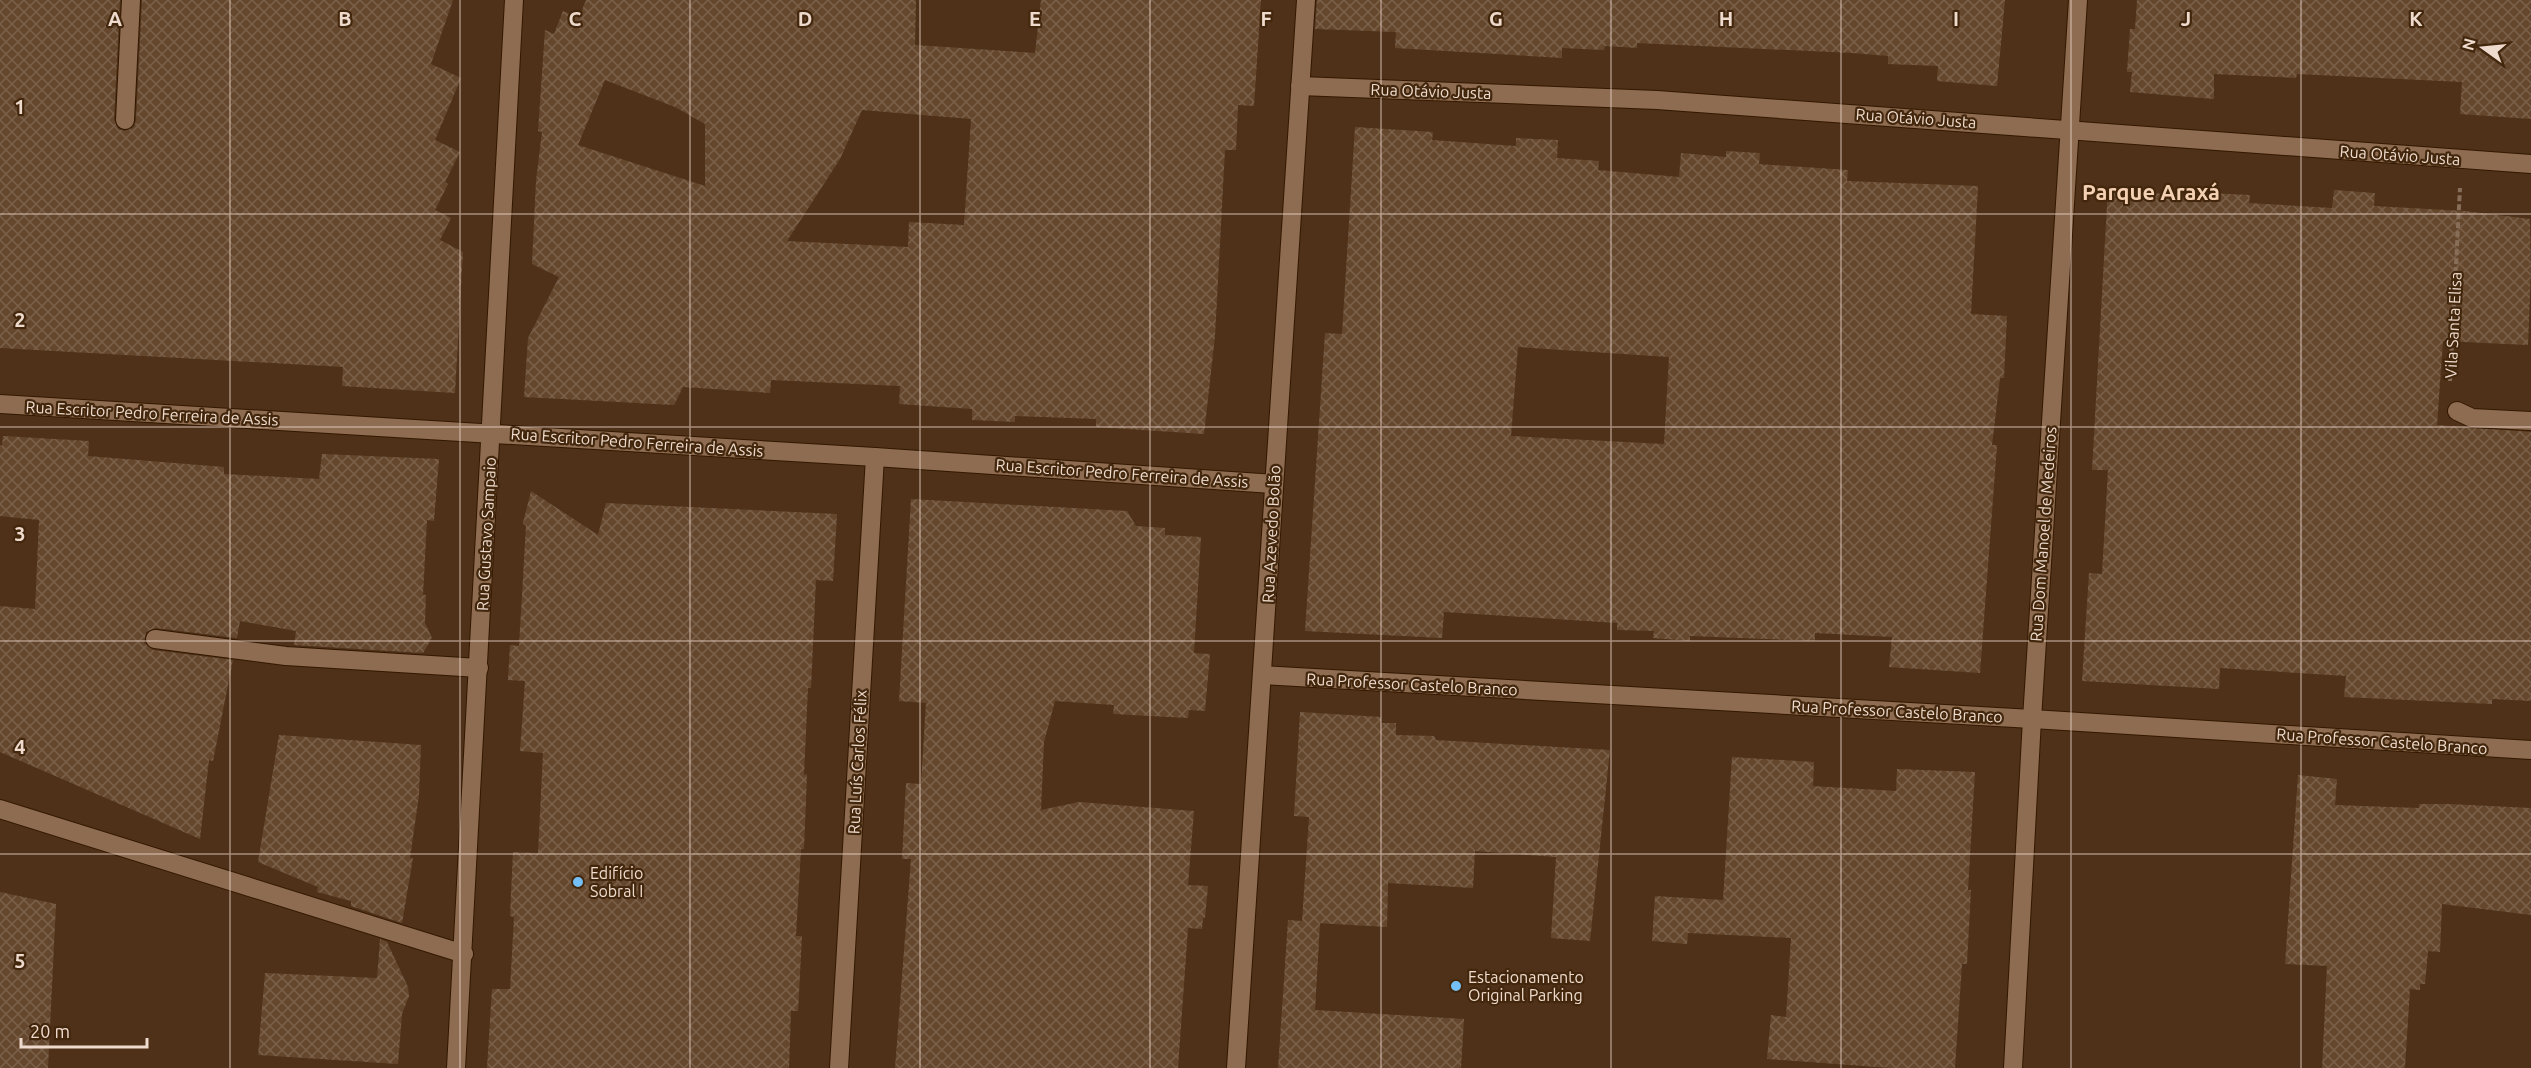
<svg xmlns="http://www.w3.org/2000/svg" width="2531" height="1068" viewBox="0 0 2531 1068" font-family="Ubuntu,sans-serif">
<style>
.building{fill:url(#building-cross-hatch);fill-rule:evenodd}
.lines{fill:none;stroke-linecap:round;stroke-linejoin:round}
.minor-casing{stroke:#331800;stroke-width:20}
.path{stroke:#876e59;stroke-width:4;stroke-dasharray:6 3;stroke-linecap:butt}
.minor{stroke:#8d6c51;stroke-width:18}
.grid{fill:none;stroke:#eedbcd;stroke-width:1.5;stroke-opacity:0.55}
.poi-dot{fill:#74c0f6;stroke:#43270d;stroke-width:2}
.labels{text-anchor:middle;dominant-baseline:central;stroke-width:4.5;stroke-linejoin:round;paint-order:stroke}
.street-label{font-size:16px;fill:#eedbcd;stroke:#43270d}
.poi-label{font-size:16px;fill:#eedbcd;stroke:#43270d;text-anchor:start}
.district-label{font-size:22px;font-weight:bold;fill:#f5d1b3;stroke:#43270d}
.grid-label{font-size:20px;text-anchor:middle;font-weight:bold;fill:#eedbcd;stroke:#43270d;stroke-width:4.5;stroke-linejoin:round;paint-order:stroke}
</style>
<defs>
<pattern id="building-cross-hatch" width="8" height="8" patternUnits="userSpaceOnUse" patternTransform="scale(1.5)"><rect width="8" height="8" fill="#65472d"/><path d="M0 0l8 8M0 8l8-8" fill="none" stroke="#7b614a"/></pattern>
</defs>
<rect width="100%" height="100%" fill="#4e3118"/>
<g class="building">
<polygon points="0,0 120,0 114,119 118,129 125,131 134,127 136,121 142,0 453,0 431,64 461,78 435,140 460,152 445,182 448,184 435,210 451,218 440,240 463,252 455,393 342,386 343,367 0,348"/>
<path d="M586 0H916L915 45 1035 53 1041 0H1261L1254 106 1238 105 1236 150H1225L1215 336 1204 434 1096 427V419L1015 416V422L972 420V409L899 404 900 386 771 380 770 393 683 387 674 405 524 397 528 338 559 277 532 264 536 181 542 132 538 131 545 30 554 34 563 11 579 18ZM605 80 675 107 705 124V186L578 145ZM862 110 971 119 964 225 909 222 908 247 787 241 840 159Z"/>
<polygon points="1317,0 2005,0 1997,86 1937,81 1938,66 1888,64 1888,56 1852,53 1637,43 1637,48 1605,46 1604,50 1562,48 1562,58 1395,48 1396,32 1315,29"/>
<polygon points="2137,0 2531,0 2531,119 2460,114 2462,82 2297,74 2296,78 2214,74 2214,99 2130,92 2132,72 2127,72 2130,29 2135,29"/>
<path d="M1355 127 1433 132 1432 140 1516 146V138L1558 140 1557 158 1599 161 1598 170 1679 177 1681 153 1726 157V151L1760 153 1759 164 1848 170 1847 181 1978 186 1971 314 2007 316 2004 378H2000L1992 445H1997L1980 673 1889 667 1892 637 1815 633V641L1690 636V641L1653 638 1654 631 1617 630V623L1444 612 1442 638 1305 631 1325 333 1342 334ZM1518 347 1669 357 1664 444 1511 436Z"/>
<polygon points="2108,188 2208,199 2209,193 2250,195 2249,203 2332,208 2334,190 2375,193 2374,206 2465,211 2530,219 2531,270 2528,345 2443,341 2437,425 2531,432 2531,701 2492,699 2492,704 2344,697 2346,676 2220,668 2219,689 2082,681 2089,573 2102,574 2108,470 2092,470"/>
<polygon points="3,436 89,441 88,456 224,467 224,474 319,479 322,454 439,459 434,521 427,520 423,595 426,595 425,623 432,638 423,653 294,645 296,631 240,621 237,638 156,628 146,632 144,643 153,650 233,660 213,761 209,760 200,839 0,752 0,606 35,609 39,520 0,516 0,445 2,446"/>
<polygon points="531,491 598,535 606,503 837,514 833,581 816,580 811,688 808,688 804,775 807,774 804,849 801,849 796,936 802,936 798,1011 791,1011 789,1068 487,1068 492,989 510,989 514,917 510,916 513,852 538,853 543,753 520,751 525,681 508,680 510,645 519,646 526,526 523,523"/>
<polygon points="911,499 1127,511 1136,526 1165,528 1165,535 1201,537 1194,653 1210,654 1205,711 1189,710 1188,718 1113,714 1114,705 1055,701 1044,742 1041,810 1079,802 1194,811 1188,885 1208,886 1205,918 1203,918 1202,929 1188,928 1178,1068 895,1068 911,859 902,859 906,783 921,784 926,703 899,701"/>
<polygon points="1300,712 1381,717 1381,723 1396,723 1396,735 1434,736 1436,740 1610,750 1590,941 1551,938 1556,857 1475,851 1473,888 1388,883 1387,927 1317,923 1320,923 1315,1010 1464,1019 1461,1068 1278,1068 1288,920 1302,921 1309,817 1294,816"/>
<polygon points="279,735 421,745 419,795 410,858 413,858 402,923 351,906 351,901 317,892 318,887 258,862"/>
<polygon points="1732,757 1814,762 1813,786 1896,791 1897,769 1975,772 1968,890 1971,890 1967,964 1962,964 1955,1068 1891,1068 1767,1059 1771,1015 1786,1017 1791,938 1688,933 1687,944 1652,941 1655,896 1723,900"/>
<polygon points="2298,775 2337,779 2335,805 2419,808 2419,804 2449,804 2531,808 2531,915 2442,904 2440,952 2428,951 2425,984 2420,984 2420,990 2410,989 2405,1068 2322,1068 2327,966 2285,964"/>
<polygon points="0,892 56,904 48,1068 0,1068"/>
<polygon points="380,939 387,942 408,987 409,996 402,1014 398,1064 258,1055 265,973 377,978"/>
</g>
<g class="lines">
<g class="minor-casing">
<g id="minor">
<polyline points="1300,86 1657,100 2531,164"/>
<polyline points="125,120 131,0"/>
<polyline points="0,404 875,457 1274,484"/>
<polyline points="2457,411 2472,418 2531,421"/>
<polyline points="155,639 286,656 479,668"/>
<polyline points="1263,675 2032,719 2531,750"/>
<polyline points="0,809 464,954"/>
<polyline points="456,1068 514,0"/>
<polyline points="839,1068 875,457"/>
<polyline points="1236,1068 1306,0"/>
<polyline points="2013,1068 2032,719 2078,0"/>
</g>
</g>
<polyline class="path" points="2450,381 2460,188"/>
<use href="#minor" class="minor"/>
</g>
<path class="grid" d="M230 0V1068M460 0V1068M690 0V1068M920 0V1068M1150 0V1068M1381 0V1068M1611 0V1068M1841 0V1068M2071 0V1068M2301 0V1068M0 214H2531M0 427H2531M0 641H2531M0 854H2531"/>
<g class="poi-dot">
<circle cx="578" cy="882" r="6"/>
<circle cx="1456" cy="986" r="6"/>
</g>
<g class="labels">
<g class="street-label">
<text transform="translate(1431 91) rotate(2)">Rua Otávio Justa</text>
<text transform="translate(1916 118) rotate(4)">Rua Otávio Justa</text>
<text transform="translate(2400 155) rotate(4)">Rua Otávio Justa</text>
<text transform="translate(2453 325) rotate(-87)">Vila Santa Elisa</text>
<text transform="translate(152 413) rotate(3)">Rua Escritor Pedro Ferreira de Assis</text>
<text transform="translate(637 442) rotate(4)">Rua Escritor Pedro Ferreira de Assis</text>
<text transform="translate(1122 473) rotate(4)">Rua Escritor Pedro Ferreira de Assis</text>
<text transform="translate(486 534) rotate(-87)">Rua Gustavo Sampaio</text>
<text transform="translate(1271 534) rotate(-87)">Rua Azevedo Bolão</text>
<text transform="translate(2043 534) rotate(-86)">Rua Dom Manoel de Medeiros</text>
<text transform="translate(1412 684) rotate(3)">Rua Professor Castelo Branco</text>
<text transform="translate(1897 711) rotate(3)">Rua Professor Castelo Branco</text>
<text transform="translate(2382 741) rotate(4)">Rua Professor Castelo Branco</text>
<text transform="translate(857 762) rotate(-87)">Rua Luís Carlos Félix</text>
</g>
<g class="poi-label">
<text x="590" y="873">Edifício<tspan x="590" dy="18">Sobral I</tspan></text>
<text x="1468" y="977">Estacionamento<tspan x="1468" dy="18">Original Parking</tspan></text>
</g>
<g class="district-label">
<text x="2151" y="191">Parque Araxá</text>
</g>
</g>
<g class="grid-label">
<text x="115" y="26">A</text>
<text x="345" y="26">B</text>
<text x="575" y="26">C</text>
<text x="805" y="26">D</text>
<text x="1035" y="26">E</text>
<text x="1266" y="26">F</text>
<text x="1496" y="26">G</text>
<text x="1726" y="26">H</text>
<text x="1956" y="26">I</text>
<text x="2186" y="26">J</text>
<text x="2416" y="26">K</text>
<text x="20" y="114">1</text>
<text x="20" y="327">2</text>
<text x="20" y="541">3</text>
<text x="20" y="754">4</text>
<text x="20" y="968">5</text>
</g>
<g transform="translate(2483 48) rotate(285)" stroke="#43270d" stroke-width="4.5" paint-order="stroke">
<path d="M0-4.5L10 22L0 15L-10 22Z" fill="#eedbcd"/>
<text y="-9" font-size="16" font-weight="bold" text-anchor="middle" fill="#eedbcd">N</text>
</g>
<path d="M21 1038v9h126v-9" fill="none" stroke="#eedbcd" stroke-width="3"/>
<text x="30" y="1038" font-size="18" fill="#eedbcd" stroke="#43270d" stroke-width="4.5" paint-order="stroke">20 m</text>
</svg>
